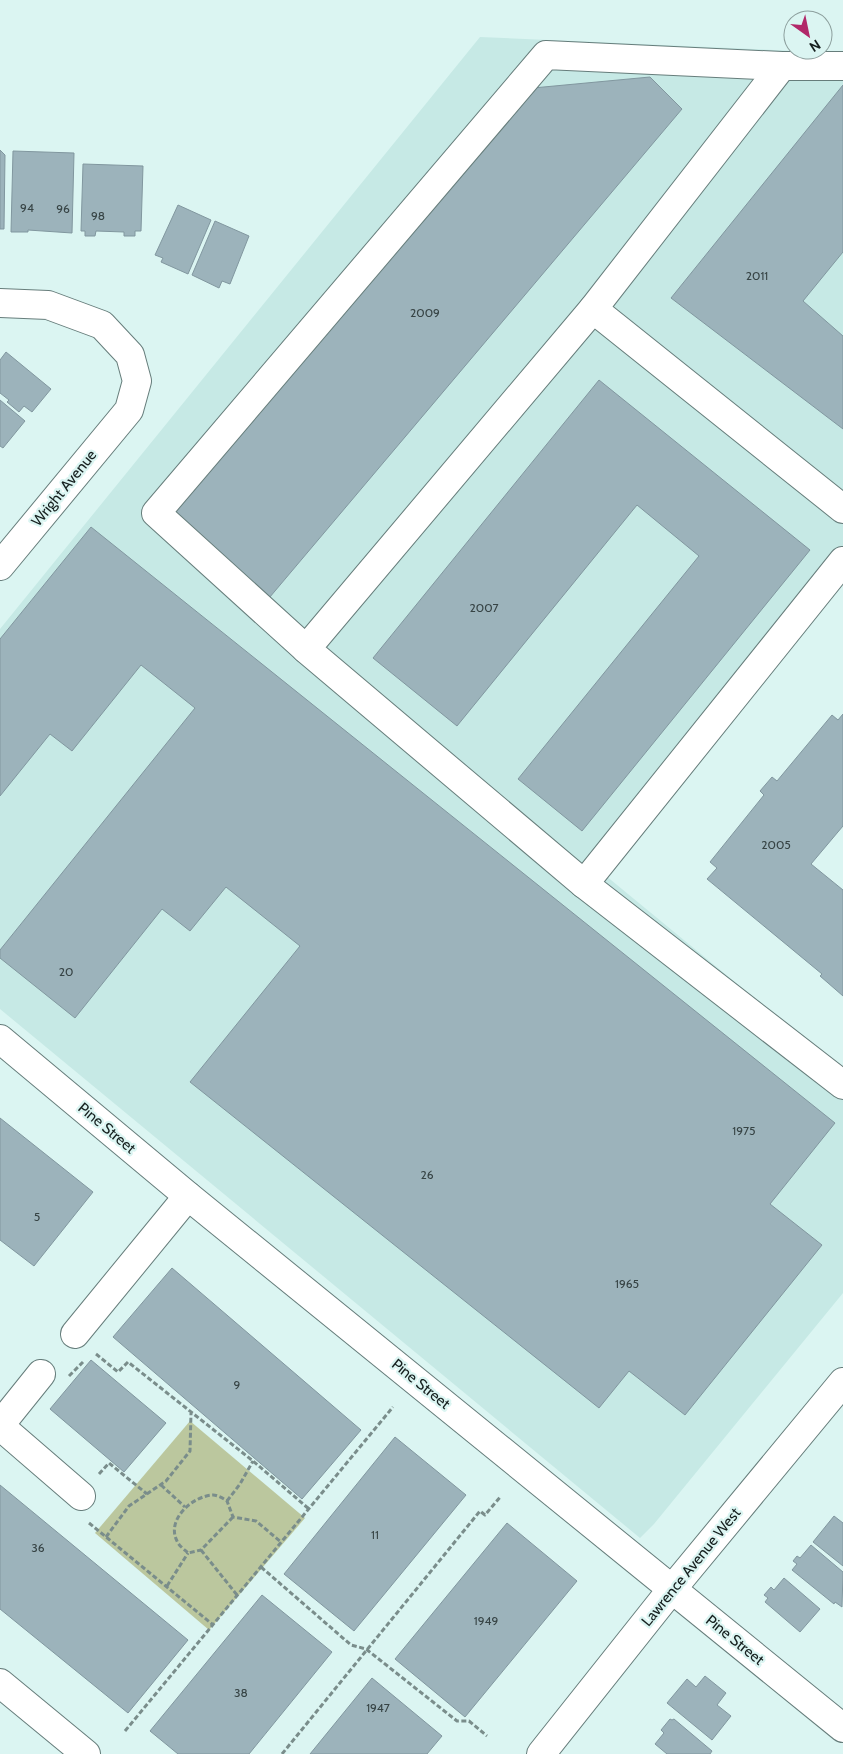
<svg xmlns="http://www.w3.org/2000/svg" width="843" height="1754" viewBox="0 0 843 1754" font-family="Cabin,sans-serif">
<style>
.built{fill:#c6e9e5}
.green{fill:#bbc79e}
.building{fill:#9cb3bb;stroke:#81979f}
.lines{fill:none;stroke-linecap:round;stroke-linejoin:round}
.minor-casing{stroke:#667d7b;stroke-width:30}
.major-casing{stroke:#667d7b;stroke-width:30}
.path{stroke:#7a8d8b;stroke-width:3;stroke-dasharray:5 2.5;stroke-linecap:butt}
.minor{stroke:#fff;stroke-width:28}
.major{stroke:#fff;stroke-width:28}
.labels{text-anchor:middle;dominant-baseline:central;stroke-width:4.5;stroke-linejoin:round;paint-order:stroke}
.number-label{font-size:12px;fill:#374445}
.street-label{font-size:15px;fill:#151f1e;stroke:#dbf5f2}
</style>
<rect width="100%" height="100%" fill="#dbf5f2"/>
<polygon class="built" points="480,37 843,53 843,578 594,866 843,1071 843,1293 654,1524 640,1538 0,1009 0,629"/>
<polygon class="green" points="190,1421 305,1518 209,1630 95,1533"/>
<g class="building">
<polygon points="650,77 682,109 264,604 163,515 533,88"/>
<polygon points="843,85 843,252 803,301 843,336 843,429 671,298"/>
<polygon points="0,150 5,155 4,229 0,229"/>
<polygon points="13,151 74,153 72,233 28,230 28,232 11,232"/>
<polygon points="83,164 143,166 141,231 135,231 135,236 124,236 124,232 96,231 95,236 85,236 85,231 81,231"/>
<polygon points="178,205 211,220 188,274 161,262 163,258 155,255"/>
<polygon points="215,221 249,236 230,284 222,281 219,288 192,275"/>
<polygon points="6,352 51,389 32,412 24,406 19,412 7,402 9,400 0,393 0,360"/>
<polygon points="599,380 810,550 582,831 518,779 699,556 637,505 457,726 373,658"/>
<polygon points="0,400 25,421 3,448 0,446"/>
<polygon points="91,527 835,1123 770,1204 822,1245 685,1415 629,1371 599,1408 190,1082 300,946 226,887 190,931 162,909 75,1018 0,958 0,950 195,708 141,665 72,751 50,734 0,796 0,639"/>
<polygon points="843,714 843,826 811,864 843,890 843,996 820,976 822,974 707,879 717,868 710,862 764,795 760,791 772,777 777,781 832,715 838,720"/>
<polygon points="0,1118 93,1192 34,1266 0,1240"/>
<polygon points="172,1268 361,1430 302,1499 113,1337"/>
<polygon points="91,1360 166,1423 124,1472 50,1409"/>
<polygon points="395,1437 466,1495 354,1631 284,1574"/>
<polygon points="0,1485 188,1640 128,1713 0,1609"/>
<polygon points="834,1516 843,1523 843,1566 813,1542"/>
<polygon points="507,1523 577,1581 465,1717 395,1659"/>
<polygon points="811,1545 843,1572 842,1607 835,1602 834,1604 792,1570 797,1564 793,1561 797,1556 800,1558"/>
<polygon points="784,1578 820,1609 800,1632 765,1602 768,1598 764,1595 771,1587 774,1590"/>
<polygon points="262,1595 332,1652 249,1754 178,1754 150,1731"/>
<polygon points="705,1676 726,1693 717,1705 731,1716 712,1740 667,1703 687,1679 696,1687"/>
<polygon points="372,1678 442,1736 427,1754 310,1754"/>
<polygon points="670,1719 672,1720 674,1719 712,1751 710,1754 667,1754 655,1744 664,1733 661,1730"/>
</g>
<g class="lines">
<g class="minor-casing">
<g id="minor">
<polyline points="782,66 593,309 306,649 584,884 843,1085"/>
<polyline points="0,303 48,305 102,325 130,355 137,381 129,410 0,566"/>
<polyline points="593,309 843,509"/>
<polyline points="306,649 156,513 546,55 782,66 843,66"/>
<polyline points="584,884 843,561"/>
<polyline points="0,1039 188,1196 843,1728"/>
<polyline points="75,1334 188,1196"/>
<polyline points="0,1425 41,1374"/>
<polyline points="0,1426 81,1496"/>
<polyline points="0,1683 86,1754"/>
</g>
</g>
<g class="major-casing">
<polyline id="major" points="541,1754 672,1589 843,1382"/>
</g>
<g class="path">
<polyline points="96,1354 118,1372 128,1362 253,1461 309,1509"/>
<polyline points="69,1376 83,1362"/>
<polyline points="99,1474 109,1463 147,1494"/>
<polyline points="161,1485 185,1507"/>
<polyline points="227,1501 240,1484 253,1461"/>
<path d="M233 1517 201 1550 188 1553C185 1550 179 1546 177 1541 166 1520 192 1496 213 1495 217 1495 223 1498 227 1501L233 1517 256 1521 281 1542"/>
<polyline points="89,1523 212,1624"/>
<polyline points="106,1537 129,1506 166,1481 190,1451 191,1413"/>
<polyline points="201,1550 237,1595"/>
<polyline points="261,1567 351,1645 366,1649 457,1721 469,1721 487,1736"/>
<polyline points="167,1586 188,1553"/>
<polyline points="125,1731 393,1407"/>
<polyline points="282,1754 480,1511 485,1515 501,1496"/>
</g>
<use href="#minor" class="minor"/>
<use href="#major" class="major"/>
</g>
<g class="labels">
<g class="number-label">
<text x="27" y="207">94</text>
<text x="63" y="208">96</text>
<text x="98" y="215">98</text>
<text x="757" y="275">2011</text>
<text x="425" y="312">2009</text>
<text x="484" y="607">2007</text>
<text x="776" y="844">2005</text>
<text x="66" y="971">20</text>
<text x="744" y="1130">1975</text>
<text x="427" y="1174">26</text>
<text x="37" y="1216">5</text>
<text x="627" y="1283">1965</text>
<text x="237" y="1384">9</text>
<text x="375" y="1534">11</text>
<text x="38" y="1547">36</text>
<text x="486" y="1620">1949</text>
<text x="241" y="1692">38</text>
<text x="378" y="1707">1947</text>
</g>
<g class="street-label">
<text transform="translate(64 488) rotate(-51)">Wright Avenue</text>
<text transform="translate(107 1128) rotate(40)">Pine Street</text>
<text transform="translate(421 1384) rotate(39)">Pine Street</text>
<text transform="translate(691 1567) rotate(-51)">Lawrence Avenue West</text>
<text transform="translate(735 1640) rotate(39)">Pine Street</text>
</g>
</g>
<g transform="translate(808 35) rotate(147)"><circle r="24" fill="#dbf5f2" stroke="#8c9f9d"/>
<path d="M0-4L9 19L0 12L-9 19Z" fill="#b12869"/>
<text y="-8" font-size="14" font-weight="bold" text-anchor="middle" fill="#151f1e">N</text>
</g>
</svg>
